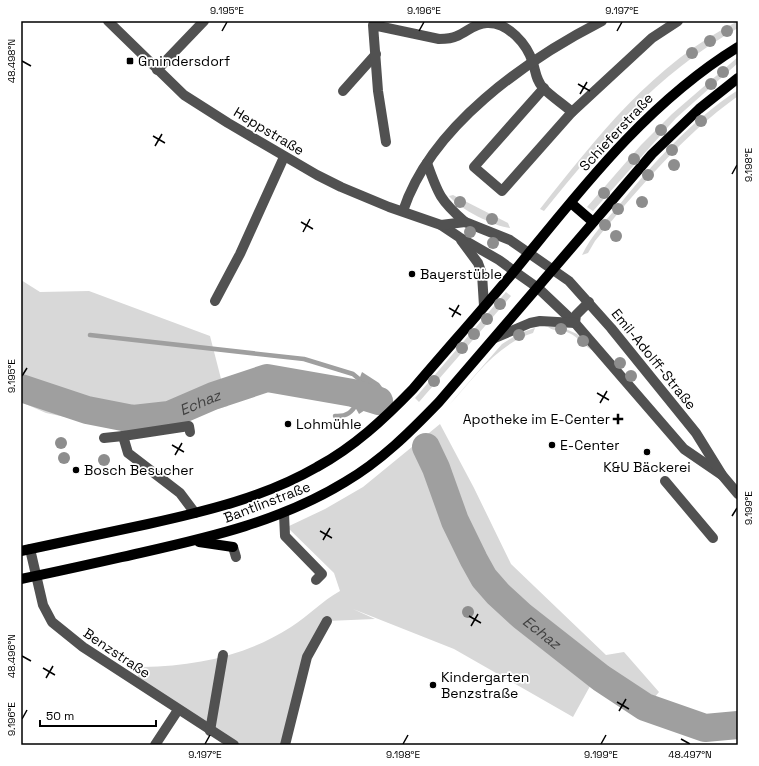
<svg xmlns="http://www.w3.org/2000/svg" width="759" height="766" viewBox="0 0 759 766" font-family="'Space Grotesk',sans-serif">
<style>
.green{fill:#d8d8d8}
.water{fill:#9f9f9f}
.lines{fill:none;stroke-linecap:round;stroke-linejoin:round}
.stream{stroke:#9f9f9f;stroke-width:4.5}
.river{stroke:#9f9f9f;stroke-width:28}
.minor{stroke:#515151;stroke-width:10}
.major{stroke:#000;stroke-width:10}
.tree{fill:#8d8d8d}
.ticks{fill:none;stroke:#000;stroke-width:1.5}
.poi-dot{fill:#000;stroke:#fff;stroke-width:1.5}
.labels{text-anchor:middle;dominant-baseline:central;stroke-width:3.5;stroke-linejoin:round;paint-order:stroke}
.poi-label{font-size:14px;fill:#000;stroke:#fff;text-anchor:start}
.street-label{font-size:14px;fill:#000;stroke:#fff}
.water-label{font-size:15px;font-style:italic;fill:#404040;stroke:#fff}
.neatline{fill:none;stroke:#000;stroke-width:1.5}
.ticks-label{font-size:10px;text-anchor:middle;fill:#000}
</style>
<rect width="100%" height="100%" fill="#fff"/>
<g class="green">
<path d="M738 21V28C655 75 604 138 544 211L540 209C598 136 653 64 738 21Z"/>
<polygon points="738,57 738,63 676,118 593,211 587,207 641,145 672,114"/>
<path d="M738 90V96C682 136 639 188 595 241L588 253 582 255C591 236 606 220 620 204 655 161 692 120 738 90Z"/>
<path d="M453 195 508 223 510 228C495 227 458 208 449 196Z"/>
<polygon points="21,280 40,292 89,291 210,336 228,406 190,417 113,427 46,413 21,402"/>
<polygon points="506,292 511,296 419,402 415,398"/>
<path d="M559 326 577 334 594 351C584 347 579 337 569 333 561 329 554 332 548 327Z"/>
<path d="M535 328 533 333C497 344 474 378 449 405L502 344 520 333Z"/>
<path d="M440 424 474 488 511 564 606 655 624 652 659 692 645 709 594 679 573 717 454 649 353 609 375 619 327 621 315 639 285 745H234L135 681 143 667C196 666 246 656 291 627 308 616 322 601 340 591L334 573 287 527 325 509 363 487Z"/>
</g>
<polygon class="water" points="362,372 379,383 385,391 379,401 359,414 351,400"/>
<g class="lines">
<g class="stream">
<polyline points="90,335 304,359 353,374 359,379 361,384"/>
<path d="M335 416C347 417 352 412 358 402"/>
</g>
<g class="river">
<path id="s1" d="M21 388 87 410 133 419 169 415 213 396 267 378 353 393 379 401"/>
<path id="s2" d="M426 447 436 468 455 521 474 560 484 578 498 594 522 616 601 678 645 707 705 728 738 725"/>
</g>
<g class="minor">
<polyline points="108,21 184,95 228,123 317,175 341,187 389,207 441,225 459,237 499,260 514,271 538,288 575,323 684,449 722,475"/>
<polyline points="157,70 204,21"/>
<polyline points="544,88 474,167 502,191 572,112 652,38 678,21"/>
<polyline points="343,91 376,54"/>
<path d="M386 142 378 91 373 25 439 39C445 39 451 39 457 36 467 32 475 23 487 23 508 22 527 44 533 63 536 73 536 80 543 88 552 97 563 104 572 112"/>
<path d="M427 163C438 194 440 200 465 222"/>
<path d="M403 211C431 126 526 60 602 21"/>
<polyline points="441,225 465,222 510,240 569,281 611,328 696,433 722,475 738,494"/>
<polyline points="461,240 478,263 482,274 484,306"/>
<polyline points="215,301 240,254 284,157"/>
<polyline points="575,323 576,315 589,302"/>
<polyline points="495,338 530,323 540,321 575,323"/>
<polyline points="123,436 189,426 190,432"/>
<polyline points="104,438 123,436 128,453 180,493 195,513"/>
<polyline points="665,481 713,538"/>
<polyline points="284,514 285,536 322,574 316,580"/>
<polyline points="233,547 236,557"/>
<polyline points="30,549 43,605 52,622 83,647 234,745"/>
<polyline points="210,731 223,655"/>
<polyline points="155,745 178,710"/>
<polyline points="285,745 307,657 327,621"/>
</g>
<g class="major">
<polyline points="571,203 593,222"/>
<polyline points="199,542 233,547"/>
<path d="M21 551C63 542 106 533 148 524 207 511 265 497 317 467 354 447 384 419 413 389 447 349 482 310 516 269 582 188 647 103 738 47"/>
<path d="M21 579C61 571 100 562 140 553 211 537 281 521 345 482 381 461 410 432 439 402L652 154 699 109 738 78"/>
</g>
</g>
<g class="tree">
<circle cx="727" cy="31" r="6"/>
<circle cx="710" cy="41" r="6"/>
<circle cx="692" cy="53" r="6"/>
<circle cx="723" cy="72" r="6"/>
<circle cx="711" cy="84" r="6"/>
<circle cx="701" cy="121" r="6"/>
<circle cx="661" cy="130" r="6"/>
<circle cx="672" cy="150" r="6"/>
<circle cx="634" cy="159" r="6"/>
<circle cx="674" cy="165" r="6"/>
<circle cx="648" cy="175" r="6"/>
<circle cx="604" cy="193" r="6"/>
<circle cx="460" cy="202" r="6"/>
<circle cx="642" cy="202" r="6"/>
<circle cx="618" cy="209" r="6"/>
<circle cx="492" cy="219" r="6"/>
<circle cx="605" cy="225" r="6"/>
<circle cx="470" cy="232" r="6"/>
<circle cx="616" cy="236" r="6"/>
<circle cx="493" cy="243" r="6"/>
<circle cx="500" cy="304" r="6"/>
<circle cx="487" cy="319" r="6"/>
<circle cx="561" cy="329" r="6"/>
<circle cx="474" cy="334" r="6"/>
<circle cx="519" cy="335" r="6"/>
<circle cx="583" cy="341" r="6"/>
<circle cx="462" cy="348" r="6"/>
<circle cx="620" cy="363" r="6"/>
<circle cx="631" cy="376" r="6"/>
<circle cx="434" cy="381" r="6"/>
<circle cx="61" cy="443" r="6"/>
<circle cx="64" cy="458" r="6"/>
<circle cx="104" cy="460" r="6"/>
<circle cx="468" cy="612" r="6"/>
</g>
<path class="ticks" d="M222 31 227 22M419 31 424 22M617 31 622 22M22 61 31 66M578 84 590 91M580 94 587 82M153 136 165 143M155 146 162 134M732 174 737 165M301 222 313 229M303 232 310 219M449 308 461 315M452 317 459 305M22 376 27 368M597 393 609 400M600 403 607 391M172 445 184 452M175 455 182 443M732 516 737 508M320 531 332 538M323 540 330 528M469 616 481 623M471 626 478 614M22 656 31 661M43 668 55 675M46 678 53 666M617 702 629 709M619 711 626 699M22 719 27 710M681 739 690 744M205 744 210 735M403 744 408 735M601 744 606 735"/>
<g class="poi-dot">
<rect x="126" y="57" width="8" height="8" rx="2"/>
<circle cx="412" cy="274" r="4"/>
<path d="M616 413h4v4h4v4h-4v4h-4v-4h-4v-4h4z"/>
<circle cx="288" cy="424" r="4"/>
<circle cx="552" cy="445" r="4"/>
<circle cx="647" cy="452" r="4"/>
<circle cx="76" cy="470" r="4"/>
<circle cx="433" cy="685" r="4"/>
</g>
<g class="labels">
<g class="poi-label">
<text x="138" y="61">Gmindersdorf</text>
<text x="420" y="274">Bayerstüble</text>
<text x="610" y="419" text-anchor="end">Apotheke im E-Center</text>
<text x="296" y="424">Lohmühle</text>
<text x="560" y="445">E-Center</text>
<text x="647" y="467" text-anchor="middle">K&amp;U Bäckerei</text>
<text x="84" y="470">Bosch Besucher</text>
<text x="441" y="677">Kindergarten<tspan x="441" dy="16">Benzstraße</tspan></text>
</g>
<g class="street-label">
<text transform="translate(269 131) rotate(31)">Heppstraße</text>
<text transform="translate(616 132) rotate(-47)">Schieferstraße</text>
<text transform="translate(654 359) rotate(51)">Emil-Adolff-Straße</text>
<text transform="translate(267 502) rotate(-21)">Bantlinstraße</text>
<text transform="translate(117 653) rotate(34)">Benzstraße</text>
</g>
<g class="water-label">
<text stroke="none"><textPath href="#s1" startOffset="186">Echaz</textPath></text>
<text stroke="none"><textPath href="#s2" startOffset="223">Echaz</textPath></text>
</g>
</g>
<rect width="759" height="766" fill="none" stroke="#ffffff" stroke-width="44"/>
<path d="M40 720v6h116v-6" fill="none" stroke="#000000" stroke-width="2"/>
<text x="46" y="720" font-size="12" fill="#000000" stroke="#ffffff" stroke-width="3" paint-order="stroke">50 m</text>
<rect x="22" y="22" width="715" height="722" class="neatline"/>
<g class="ticks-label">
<text x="227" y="14">9.195°E</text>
<text x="424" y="14">9.196°E</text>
<text x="622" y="14">9.197°E</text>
<text transform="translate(11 61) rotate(-90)" y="4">48.498°N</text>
<text transform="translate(748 165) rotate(-90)" y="4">9.198°E</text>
<text transform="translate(11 376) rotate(-90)" y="4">9.195°E</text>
<text transform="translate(748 508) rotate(-90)" y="4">9.199°E</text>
<text transform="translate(11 656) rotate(-90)" y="4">48.496°N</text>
<text transform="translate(11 719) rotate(-90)" y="4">9.196°E</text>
<text x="205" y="758">9.197°E</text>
<text x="403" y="758">9.198°E</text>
<text x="601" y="758">9.199°E</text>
<text x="690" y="758">48.497°N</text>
</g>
</svg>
